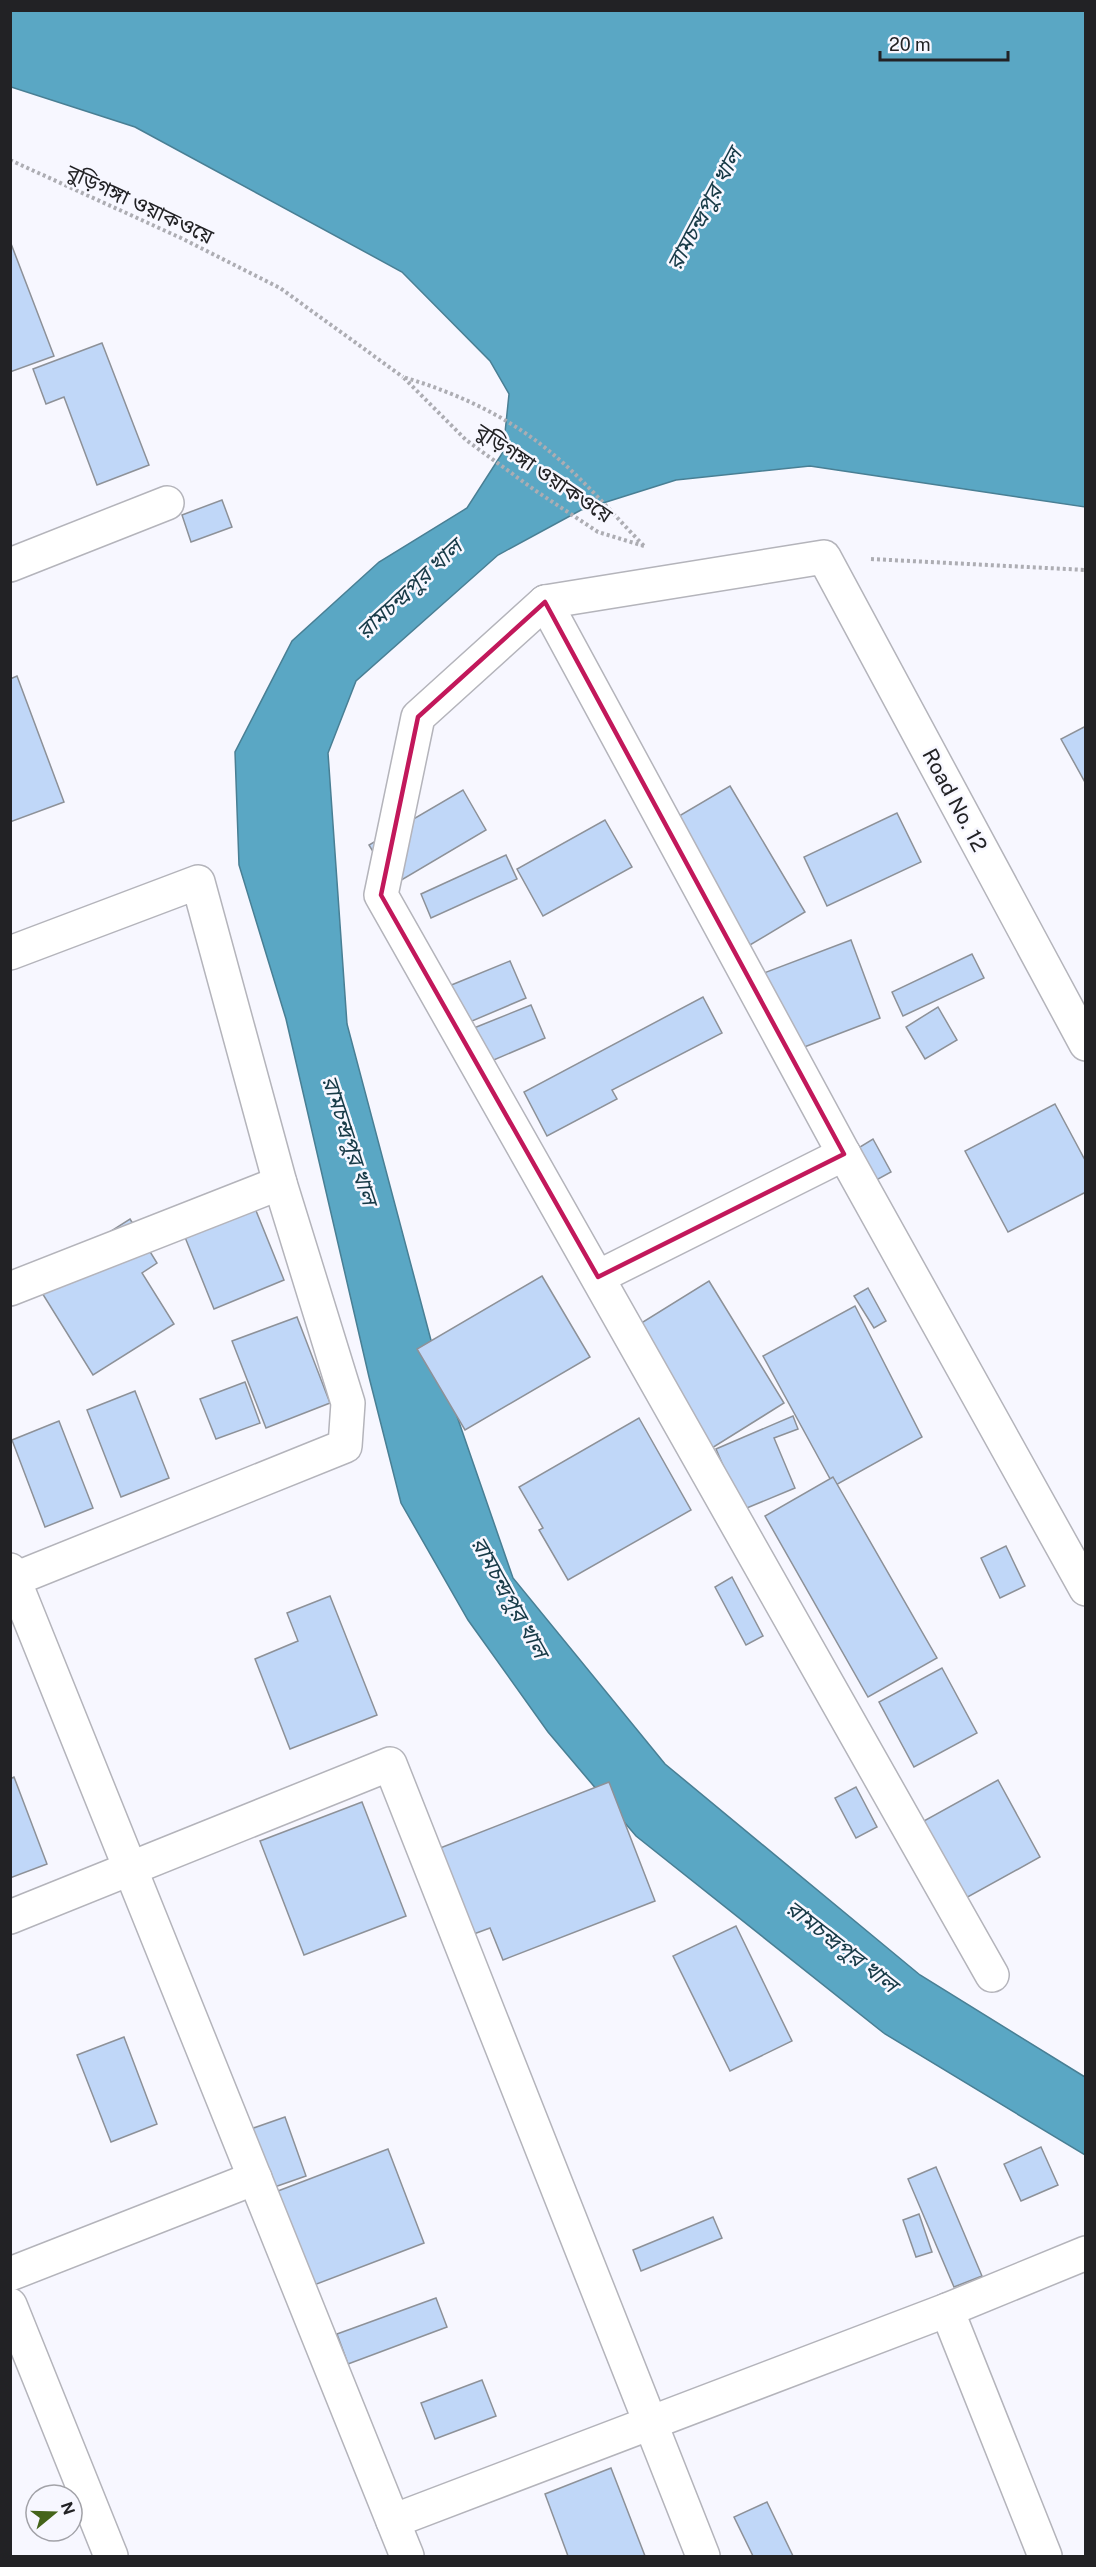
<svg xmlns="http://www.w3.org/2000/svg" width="1096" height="2567" viewBox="0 0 1096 2567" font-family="'Public Sans','Noto Sans Bengali',sans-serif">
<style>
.water{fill:#5aa7c4;stroke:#497f94;stroke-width:1.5}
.building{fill:#c0d7f8;stroke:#8d9198;stroke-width:1.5}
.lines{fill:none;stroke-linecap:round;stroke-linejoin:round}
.street-casing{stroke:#b4b4bb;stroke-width:36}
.path{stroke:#adadb3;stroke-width:4;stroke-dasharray:3 3;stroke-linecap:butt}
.street{stroke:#fff;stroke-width:33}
.marked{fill:none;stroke:#c2185b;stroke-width:4.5;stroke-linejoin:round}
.labels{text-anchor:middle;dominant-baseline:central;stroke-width:5;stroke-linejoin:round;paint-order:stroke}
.street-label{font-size:21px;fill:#222225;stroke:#f7f7ff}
.water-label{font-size:22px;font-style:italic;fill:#173a47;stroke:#f7f7ff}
</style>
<rect width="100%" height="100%" fill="#f7f7ff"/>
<polygon class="water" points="11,11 1085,11 1085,507 810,466 676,480 581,510 498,555 356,681 328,753 347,1024 432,1344 513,1578 665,1764 920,1975 1085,2077 1085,2155 885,2034 636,1836 548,1732 468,1620 401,1503 369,1377 286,1019 239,865 235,752 292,641 379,562 467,508 503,452 509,394 490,361 402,272 135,127 11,87"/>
<g class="building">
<polygon points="10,241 54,356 10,372"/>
<polygon points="102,343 149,465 97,485 64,397 46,404 33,369"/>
<polygon points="222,500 232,527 191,542 182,515"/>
<polygon points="17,676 64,802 10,822 10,679"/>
<polygon points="1086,726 1086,784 1061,739"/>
<polygon points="730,786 805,912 750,945 674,819"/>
<polygon points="463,790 486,830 393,885 369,845"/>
<polygon points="897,813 921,862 827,906 804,857"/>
<polygon points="605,820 632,867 543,916 517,869"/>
<polygon points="506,855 517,879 431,918 421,894"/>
<polygon points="851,940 880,1018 786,1054 756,976"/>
<polygon points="972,954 984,978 903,1016 892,992"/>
<polygon points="510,961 526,998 465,1024 449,986"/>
<polygon points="703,997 722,1033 612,1090 617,1099 547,1136 524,1092"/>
<polygon points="531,1005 545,1038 489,1062 474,1028"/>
<polygon points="938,1007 957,1040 925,1059 906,1027"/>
<polygon points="1055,1104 1086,1162 1086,1192 1008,1232 965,1151"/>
<polygon points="873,1139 891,1172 860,1189 842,1158"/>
<polygon points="246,1186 284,1280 214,1309 176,1215"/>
<polygon points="130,1219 157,1263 142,1273 174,1324 93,1375 34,1280"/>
<polygon points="542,1276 590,1357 465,1430 417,1349"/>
<polygon points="709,1281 784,1403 696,1458 622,1335"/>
<polygon points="868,1288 886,1321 874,1328 854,1296"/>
<polygon points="855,1306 922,1437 834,1486 763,1356"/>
<polygon points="297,1317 330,1403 266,1428 232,1341"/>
<polygon points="245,1382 260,1423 216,1439 200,1399"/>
<polygon points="135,1391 169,1478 121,1497 87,1410"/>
<polygon points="793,1416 798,1429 774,1438 795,1488 742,1510 716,1449"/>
<polygon points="639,1418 691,1510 568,1580 539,1530 543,1528 519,1487"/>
<polygon points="59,1421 93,1508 45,1527 12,1440"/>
<polygon points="833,1477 937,1658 868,1697 765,1516"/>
<polygon points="1006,1546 1025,1586 1000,1598 981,1558"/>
<polygon points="732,1577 763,1636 746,1645 715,1587"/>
<polygon points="330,1596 377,1715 290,1749 255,1659 298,1641 287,1613"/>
<polygon points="942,1668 977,1733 914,1767 879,1702"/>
<polygon points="14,1777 47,1864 10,1878 10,1779"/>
<polygon points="998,1780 1040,1857 955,1904 913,1827"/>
<polygon points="609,1782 655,1901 503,1960 490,1928 463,1938 430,1852"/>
<polygon points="856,1787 877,1827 856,1838 835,1798"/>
<polygon points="362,1802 406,1916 304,1955 260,1841"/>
<polygon points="736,1926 792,2041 730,2071 673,1956"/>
<polygon points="124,2037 157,2124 111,2142 77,2055"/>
<polygon points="285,2117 306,2176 266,2190 245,2131"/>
<polygon points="1041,2147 1058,2185 1021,2201 1004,2164"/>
<polygon points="388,2149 424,2243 293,2293 257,2199"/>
<polygon points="936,2167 982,2276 954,2287 908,2179"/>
<polygon points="919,2214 932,2252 916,2257 903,2220"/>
<polygon points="713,2217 722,2238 641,2271 633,2250"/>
<polygon points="436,2298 447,2327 348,2364 337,2334"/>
<polygon points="482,2380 496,2416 435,2439 421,2403"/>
<polygon points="611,2468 645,2556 568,2556 545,2494"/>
<polygon points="767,2502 793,2556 753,2556 734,2517"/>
</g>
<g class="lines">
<g class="street-casing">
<g id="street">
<polyline points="10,565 167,503"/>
<polyline points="545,602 844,1154 1086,1589"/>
<polyline points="10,953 198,882 280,1183 348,1403 345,1446 10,1581"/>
<polyline points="598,1277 844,1154"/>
<polyline points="10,1289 280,1183"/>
<polyline points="10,1570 407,2556"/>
<polyline points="10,1917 390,1764 703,2556"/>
<polyline points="992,1975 381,895 418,717 545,602 824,557 1086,1044"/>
<polyline points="10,2274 255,2178"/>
<polyline points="10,2305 111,2556"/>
<polyline points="947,2310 1045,2556"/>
<polyline points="393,2521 947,2310 1086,2253"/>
</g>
</g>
<g class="path">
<polyline points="10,160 181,238 280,288 403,377"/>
<path d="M644 546 598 532 536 491 466 440 403 377C450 391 496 411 535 440 576 470 609 510 644 546"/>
<polyline points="871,559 1086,570"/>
</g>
<use href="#street" class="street"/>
</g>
<path class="marked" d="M545 602 844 1154 598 1277 381 895 418 717Z"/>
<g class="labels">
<g class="street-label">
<text transform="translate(140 204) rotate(25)">বুড়িগঙ্গা ওয়াকওয়ে</text>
<text transform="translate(544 473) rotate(34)">বুড়িগঙ্গা ওয়াকওয়ে</text>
<text transform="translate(955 800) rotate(62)">Road No. 12</text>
</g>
<g class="water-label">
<text transform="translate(704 209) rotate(-62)">রামচন্দ্রপুর খাল</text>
<text transform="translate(409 589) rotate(-43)">রামচন্দ্রপুর খাল</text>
<text transform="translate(350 1140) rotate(72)">রামচন্দ্রপুর খাল</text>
<text transform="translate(510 1597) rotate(61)">রামচন্দ্রপুর খাল</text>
<text transform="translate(842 1946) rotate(38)">রামচন্দ্রপুর খাল</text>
</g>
</g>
<rect width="1096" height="2567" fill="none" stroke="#222225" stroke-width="24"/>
<g transform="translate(54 2513) rotate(71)"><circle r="28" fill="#f7f7ff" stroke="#a2a2a8" stroke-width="1.5"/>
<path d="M0-4.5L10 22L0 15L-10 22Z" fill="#44641a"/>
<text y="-9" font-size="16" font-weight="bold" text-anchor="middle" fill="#222225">N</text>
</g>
<path d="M880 51v9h128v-9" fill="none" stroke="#222225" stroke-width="3"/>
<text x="889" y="51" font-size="18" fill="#222225" stroke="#f7f7ff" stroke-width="4.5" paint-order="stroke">20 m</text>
</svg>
